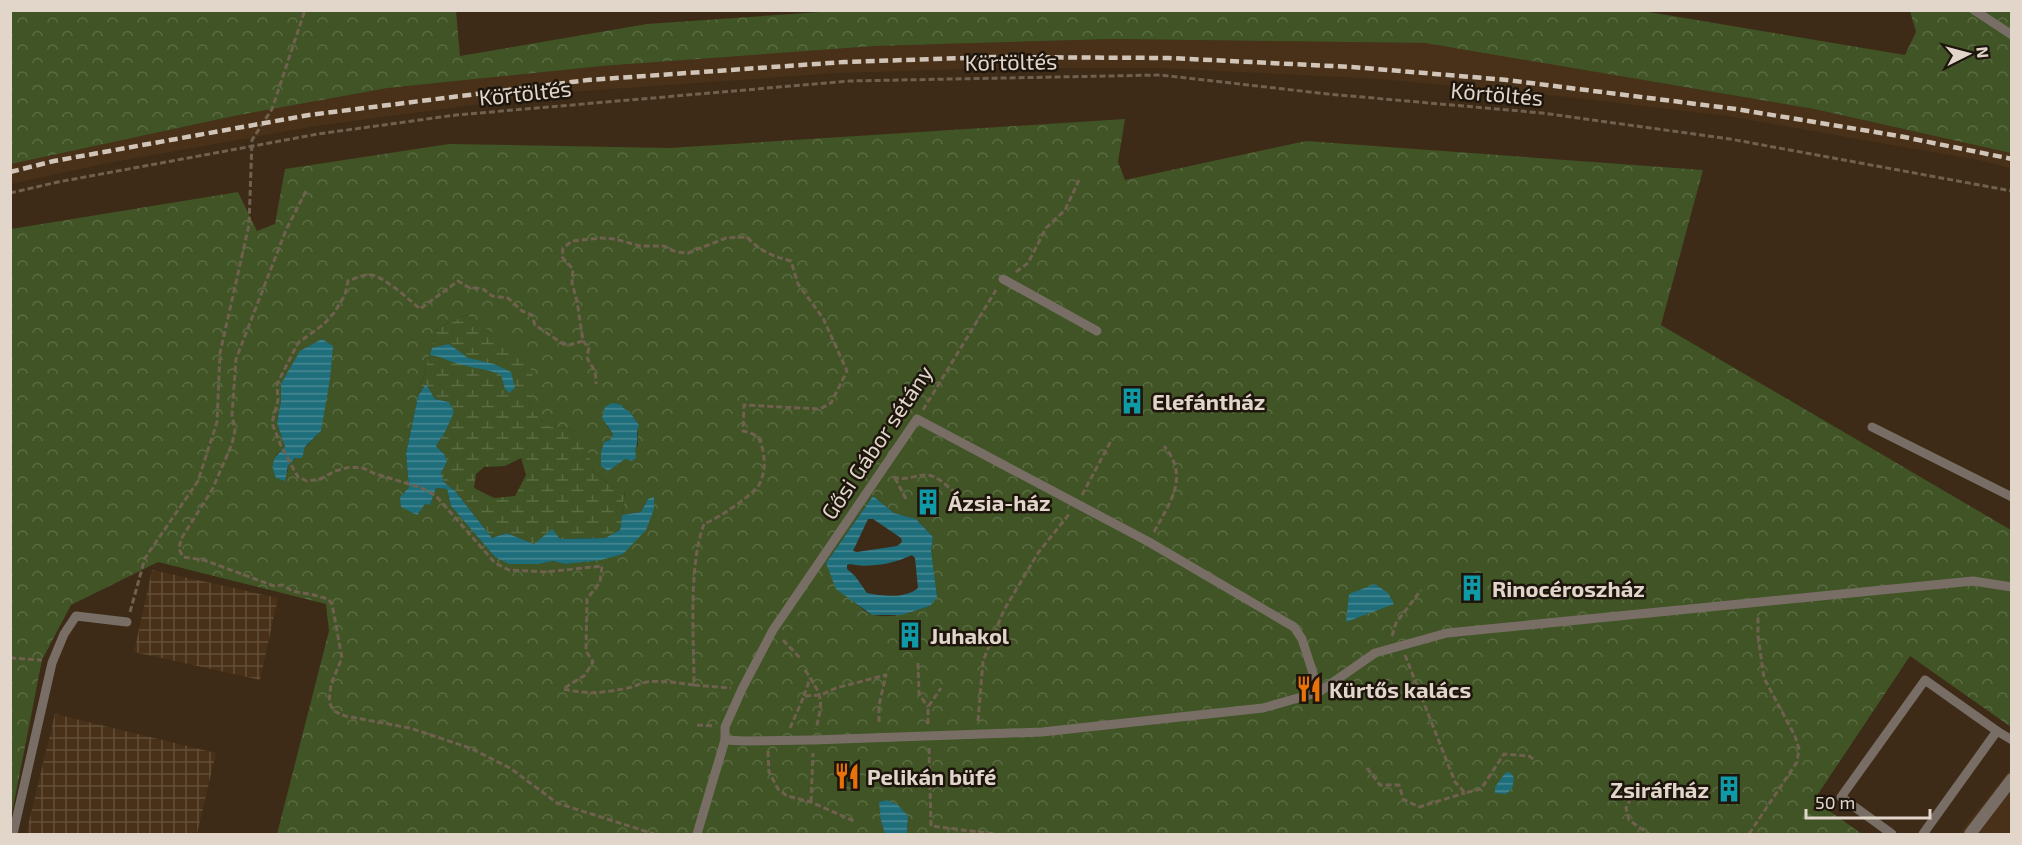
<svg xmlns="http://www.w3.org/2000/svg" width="2022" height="845" viewBox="0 0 2022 845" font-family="'Exo 2',sans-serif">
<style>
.built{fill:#483118}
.industrial{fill:url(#industrial-grid)}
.forest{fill:url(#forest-crowns);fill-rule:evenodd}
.wetland{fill:url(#wetland-marsh);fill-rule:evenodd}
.water{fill:url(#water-rules);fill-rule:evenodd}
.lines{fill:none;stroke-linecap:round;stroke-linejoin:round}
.path{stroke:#70604f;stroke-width:3;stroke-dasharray:6 3;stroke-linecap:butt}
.lane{stroke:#786e65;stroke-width:9}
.street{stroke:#786e65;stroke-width:12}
.rail{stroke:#d1c5b9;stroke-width:4.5;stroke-dasharray:9 4.5;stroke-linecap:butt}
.labels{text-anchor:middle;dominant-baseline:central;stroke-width:5;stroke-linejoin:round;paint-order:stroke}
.street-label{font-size:22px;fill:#e2d6cb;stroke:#1e160d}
.poi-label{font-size:22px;font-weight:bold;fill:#e2d6cb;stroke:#1e160d;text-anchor:start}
</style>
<defs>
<pattern id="industrial-grid" width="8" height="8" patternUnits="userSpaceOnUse" patternTransform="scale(1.5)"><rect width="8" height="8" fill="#483118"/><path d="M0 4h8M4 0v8" fill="none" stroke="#624e38"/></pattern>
<pattern id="forest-crowns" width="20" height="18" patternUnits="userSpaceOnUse" patternTransform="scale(1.5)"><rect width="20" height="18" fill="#405425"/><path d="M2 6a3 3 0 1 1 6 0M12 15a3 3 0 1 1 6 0" fill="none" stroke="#5b6c43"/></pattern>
<pattern id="wetland-marsh" width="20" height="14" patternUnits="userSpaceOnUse" patternTransform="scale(1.5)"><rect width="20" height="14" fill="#405425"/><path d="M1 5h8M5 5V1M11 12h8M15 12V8" fill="none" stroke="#5b6c43"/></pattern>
<pattern id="water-rules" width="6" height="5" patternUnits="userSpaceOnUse" patternTransform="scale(1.5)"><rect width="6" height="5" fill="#1e6e7c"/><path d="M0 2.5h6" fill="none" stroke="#498993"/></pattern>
</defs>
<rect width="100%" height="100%" fill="#3d2b17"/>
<g class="built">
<polygon points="1112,39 1425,43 1814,109 2012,153 2011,168 1978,160 1727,116 1567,97 1380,79 1160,68 1003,68 837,73 570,92 316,126 108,163 11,184 10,164 234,116 388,88 602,66 875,46"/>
<polygon points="2011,768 2011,834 1959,834"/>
</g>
<g class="industrial">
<polygon points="152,570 278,598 260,680 134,652"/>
<polygon points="55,714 216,753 197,834 26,834"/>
</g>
<g class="forest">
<polygon points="850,10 1643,11 1905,55 1916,32 1910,11 2011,11 2011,153 1814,109 1425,43 1112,39 875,46 602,66 388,88 234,116 11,164 10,11 456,11 460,56 647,24"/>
<path d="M1125 119 1118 162 1125 180 1306 141 1703 170 1661 325 2011 530V727L1910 656 1814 800 1862 834H907L908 816 881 821 885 834H277L329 631 326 604 158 562 71 605 42 660 11 818V229L238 192 257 231 275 224 285 169 449 144 669 148ZM466 315 486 329 532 374 529 408 548 426 568 428 583 435 593 471 612 486 625 492 622 515 641 512 648 499 623 554 565 564 553 561 539 564 495 557 451 506 447 489 436 488 430 505 400 497 409 487 406 454 418 396 437 328ZM322 339 327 343 321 431 288 466V472L276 455 285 447 277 423 281 400V384ZM626 409 638 423V445C627 459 618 463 601 466V452L604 442 610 440 613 434 607 426ZM873 496 894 513 916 519 933 537 931 551 930 606C912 612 893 619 874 615 857 612 836 576 826 563Z"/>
</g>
<path class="wetland" d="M466 315C485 329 529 350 532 374 533 385 530 398 529 408L548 426 568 428 584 435 593 471 612 486 625 491 620 530 605 538 559 539 552 530 534 544 507 533 492 538 456 492 444 482 441 473 447 462 445 455 436 446 445 432 449 402 435 399 426 384 418 396 437 328ZM521 458 526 475 515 496 494 498 474 488 476 474 484 467 505 466Z"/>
<g class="water">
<path d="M322 339 333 346 330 379 321 431 305 447 302 458H295L288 466 285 481 276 478C270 463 273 458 285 447L277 423 281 400V384L300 351Z"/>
<path d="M449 344 468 358 494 364 511 372 515 388 509 393 505 389 501 375C489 369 476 369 463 365 451 363 442 356 430 355L432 348Z"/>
<polygon points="426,384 435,399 449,402 454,412 445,432 436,446 445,455 447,462 441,473 444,482 456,492 492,538 507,533 534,544 552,529 560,539 605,538 620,530 622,515 641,512 648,499 654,497 654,509 646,530 623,554 601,560 565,564 553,561 539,564 509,564 495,557 451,506 447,489 436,488 430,505 425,504 417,515 401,507 400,497 409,487 406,454 418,396"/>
<path d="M612 403 622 405 623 408 629 411 639 425C635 433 640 442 635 449L636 458 632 461 625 459 608 471 601 466V452L604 442 610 440 613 434 602 418 605 407Z"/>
<path d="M873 496 894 513 916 519 933 537 931 551 937 597 930 606 902 615H872L836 589 826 563ZM868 519H873L901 538 902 542 897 546 857 552 853 551ZM912 555 915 558 918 588C906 599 882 596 867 593L855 576 847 569V565L850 564C871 568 893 564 912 555Z"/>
<polygon points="1375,584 1388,593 1394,604 1346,622 1349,594"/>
<polygon points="1506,772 1511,773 1514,778 1512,789 1506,794 1495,793 1495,787"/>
<polygon points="887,800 898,805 908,816 907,834 885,834 881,821 879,802"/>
</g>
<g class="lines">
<g class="path">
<polyline points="306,191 286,230 236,359 232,415 235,430 232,444 212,490 181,539 179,549 183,557 204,560 274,586 283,585 292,591 314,595 328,599 332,604 342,658 331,684 329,702 334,711 345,716 410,728 470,748 510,768 557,803 654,834"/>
<polyline points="10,193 58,182 318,134 456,115 849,81 1160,75 1328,94 1542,113 1730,139 2012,191"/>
<polyline points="1016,272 1028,263 1046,228 1065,210 1079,180"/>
<path d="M583 341 589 348C584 364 592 361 595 373 596 377 596 380 596 384"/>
<polyline points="923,410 996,290"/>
<path d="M893 477C909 482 919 472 932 476 941 479 950 489 957 494L954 499"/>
<polyline points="895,478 906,499"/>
<polyline points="1082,495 1112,439"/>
<path d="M1154 532C1170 502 1190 477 1164 446"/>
<polyline points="130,612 145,558 198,481 217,422 220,353 249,225 252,140 272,109 305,10"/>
<polyline points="1392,636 1396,623 1421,590"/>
<polyline points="783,640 801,659"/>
<polyline points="1405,655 1455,782 1465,793 1481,789 1504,754 1529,756 1536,761"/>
<polyline points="10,658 42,660"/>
<polyline points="918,663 919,694 928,707"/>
<path d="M805 670C822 696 824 697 816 729"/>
<path d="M694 685C678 683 662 680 647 682 640 683 635 687 628 688 600 693 592 695 563 689L585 675 593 662 586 651 587 599 600 582 602 566 546 572 509 570 495 563 436 496 422 488 373 473 363 468 350 467 335 471 321 479 307 481 298 477 281 446 272 423 278 400 277 384 298 343 324 324 334 313 345 295 348 281C356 278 364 274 372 275 384 277 410 300 420 309L458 281 468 287 483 289 492 296 508 298 522 311 532 315 535 325 563 344 569 345 583 341 577 301 572 283 573 269 562 257 563 248 572 241 601 238 615 239 640 246H664L676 252 688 253 726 238 747 237C760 251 772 256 791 261L798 284 823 318 847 371 831 403 820 409 744 405 743 431C757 434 760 437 763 451 765 463 765 471 760 483 754 495 717 519 704 524 688 566 694 639 694 685L731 688"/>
<polyline points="804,696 810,678"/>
<polyline points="978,721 983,661 1004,610 1038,553 1070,513"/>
<polyline points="928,724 928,707 941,688"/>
<polyline points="697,725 715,726"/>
<polyline points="790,728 804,696 821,695 836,688 886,675 879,705 879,725"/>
<polyline points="929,748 931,826 996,834"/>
<polyline points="768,751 769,772 778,789 787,796 811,802 856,822"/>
<polyline points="1367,768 1380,785 1399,785 1403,799 1419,807 1465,793"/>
<polyline points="1631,798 1626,808 1629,820 1649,834"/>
<polyline points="811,802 813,753"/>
<polyline points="1749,834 1797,762 1799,749 1795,736 1764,678 1758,636 1758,614"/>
</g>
<g class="lane">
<polyline points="1974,10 2012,35"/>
<polyline points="1003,279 1097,331"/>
<polyline points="1872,427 2012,497"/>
<polyline points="725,740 745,741 813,740 1042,732 1263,708 1319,692 1375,653 1447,633 1973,581 2012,587"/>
<polyline points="13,834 52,663 64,634 76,616 127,622"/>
<polyline points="697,834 725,740 725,727 742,689 773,630 917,419 1149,542 1294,627 1302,639 1319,692"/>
<polyline points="1892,834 1841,797 1925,680 1997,731 2012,740"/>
<polyline points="1923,834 1997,731"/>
</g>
<polyline class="street" points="1970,834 2012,779"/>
<polyline class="rail" points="10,172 54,161 309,115 588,80 844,62 994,57 1169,58 1352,67 1507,80 1736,109 1899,136 2012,159"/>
</g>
<defs>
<g id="building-bare" transform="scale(2.07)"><path d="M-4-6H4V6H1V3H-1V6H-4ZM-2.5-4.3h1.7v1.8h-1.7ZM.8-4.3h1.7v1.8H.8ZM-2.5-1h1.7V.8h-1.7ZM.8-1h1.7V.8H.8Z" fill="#0f9aa8" stroke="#1e160d" stroke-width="2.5" paint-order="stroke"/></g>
<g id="restaurant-bare" transform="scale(2.07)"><path d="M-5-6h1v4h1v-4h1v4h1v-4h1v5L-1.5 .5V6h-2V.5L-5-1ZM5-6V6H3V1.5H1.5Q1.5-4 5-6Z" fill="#e8710a" stroke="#1e160d" stroke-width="2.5" paint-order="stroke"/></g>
</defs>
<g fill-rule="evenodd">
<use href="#building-bare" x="1132" y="401"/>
<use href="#building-bare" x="928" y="502"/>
<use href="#building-bare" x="1472" y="588"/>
<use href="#building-bare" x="910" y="635"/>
<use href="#restaurant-bare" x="1309" y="689"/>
<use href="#restaurant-bare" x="847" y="776"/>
<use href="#building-bare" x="1729" y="789"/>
</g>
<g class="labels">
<g class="street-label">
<text transform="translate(1011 61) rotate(-1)">Körtöltés</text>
<text transform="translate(525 92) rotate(-6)">Körtöltés</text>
<text transform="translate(1497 93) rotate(5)">Körtöltés</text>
<text transform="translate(876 442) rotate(-56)">Gősi Gábor sétány</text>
</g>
<g class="poi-label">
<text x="1152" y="401">Elefántház</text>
<text x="948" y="502">Ázsia-ház</text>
<text x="1492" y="588">Rinocéroszház</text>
<text x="930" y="635">Juhakol</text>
<text x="1329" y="689">Kürtős kalács</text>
<text x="867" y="776">Pelikán büfé</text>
<text x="1709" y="789" text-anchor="end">Zsiráfház</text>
</g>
</g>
<rect width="2022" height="845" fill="none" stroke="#e2d6cb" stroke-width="24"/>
<g transform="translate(1968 54) rotate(84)" stroke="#1e160d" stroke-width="4.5" paint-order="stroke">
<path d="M0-4.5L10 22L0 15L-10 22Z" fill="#e2d6cb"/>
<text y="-9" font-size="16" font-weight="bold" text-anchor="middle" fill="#e2d6cb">N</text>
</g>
<path d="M1806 809v9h124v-9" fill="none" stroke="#e2d6cb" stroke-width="3"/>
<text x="1815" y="809" font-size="18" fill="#e2d6cb" stroke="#1e160d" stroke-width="4.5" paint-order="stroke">50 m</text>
</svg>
